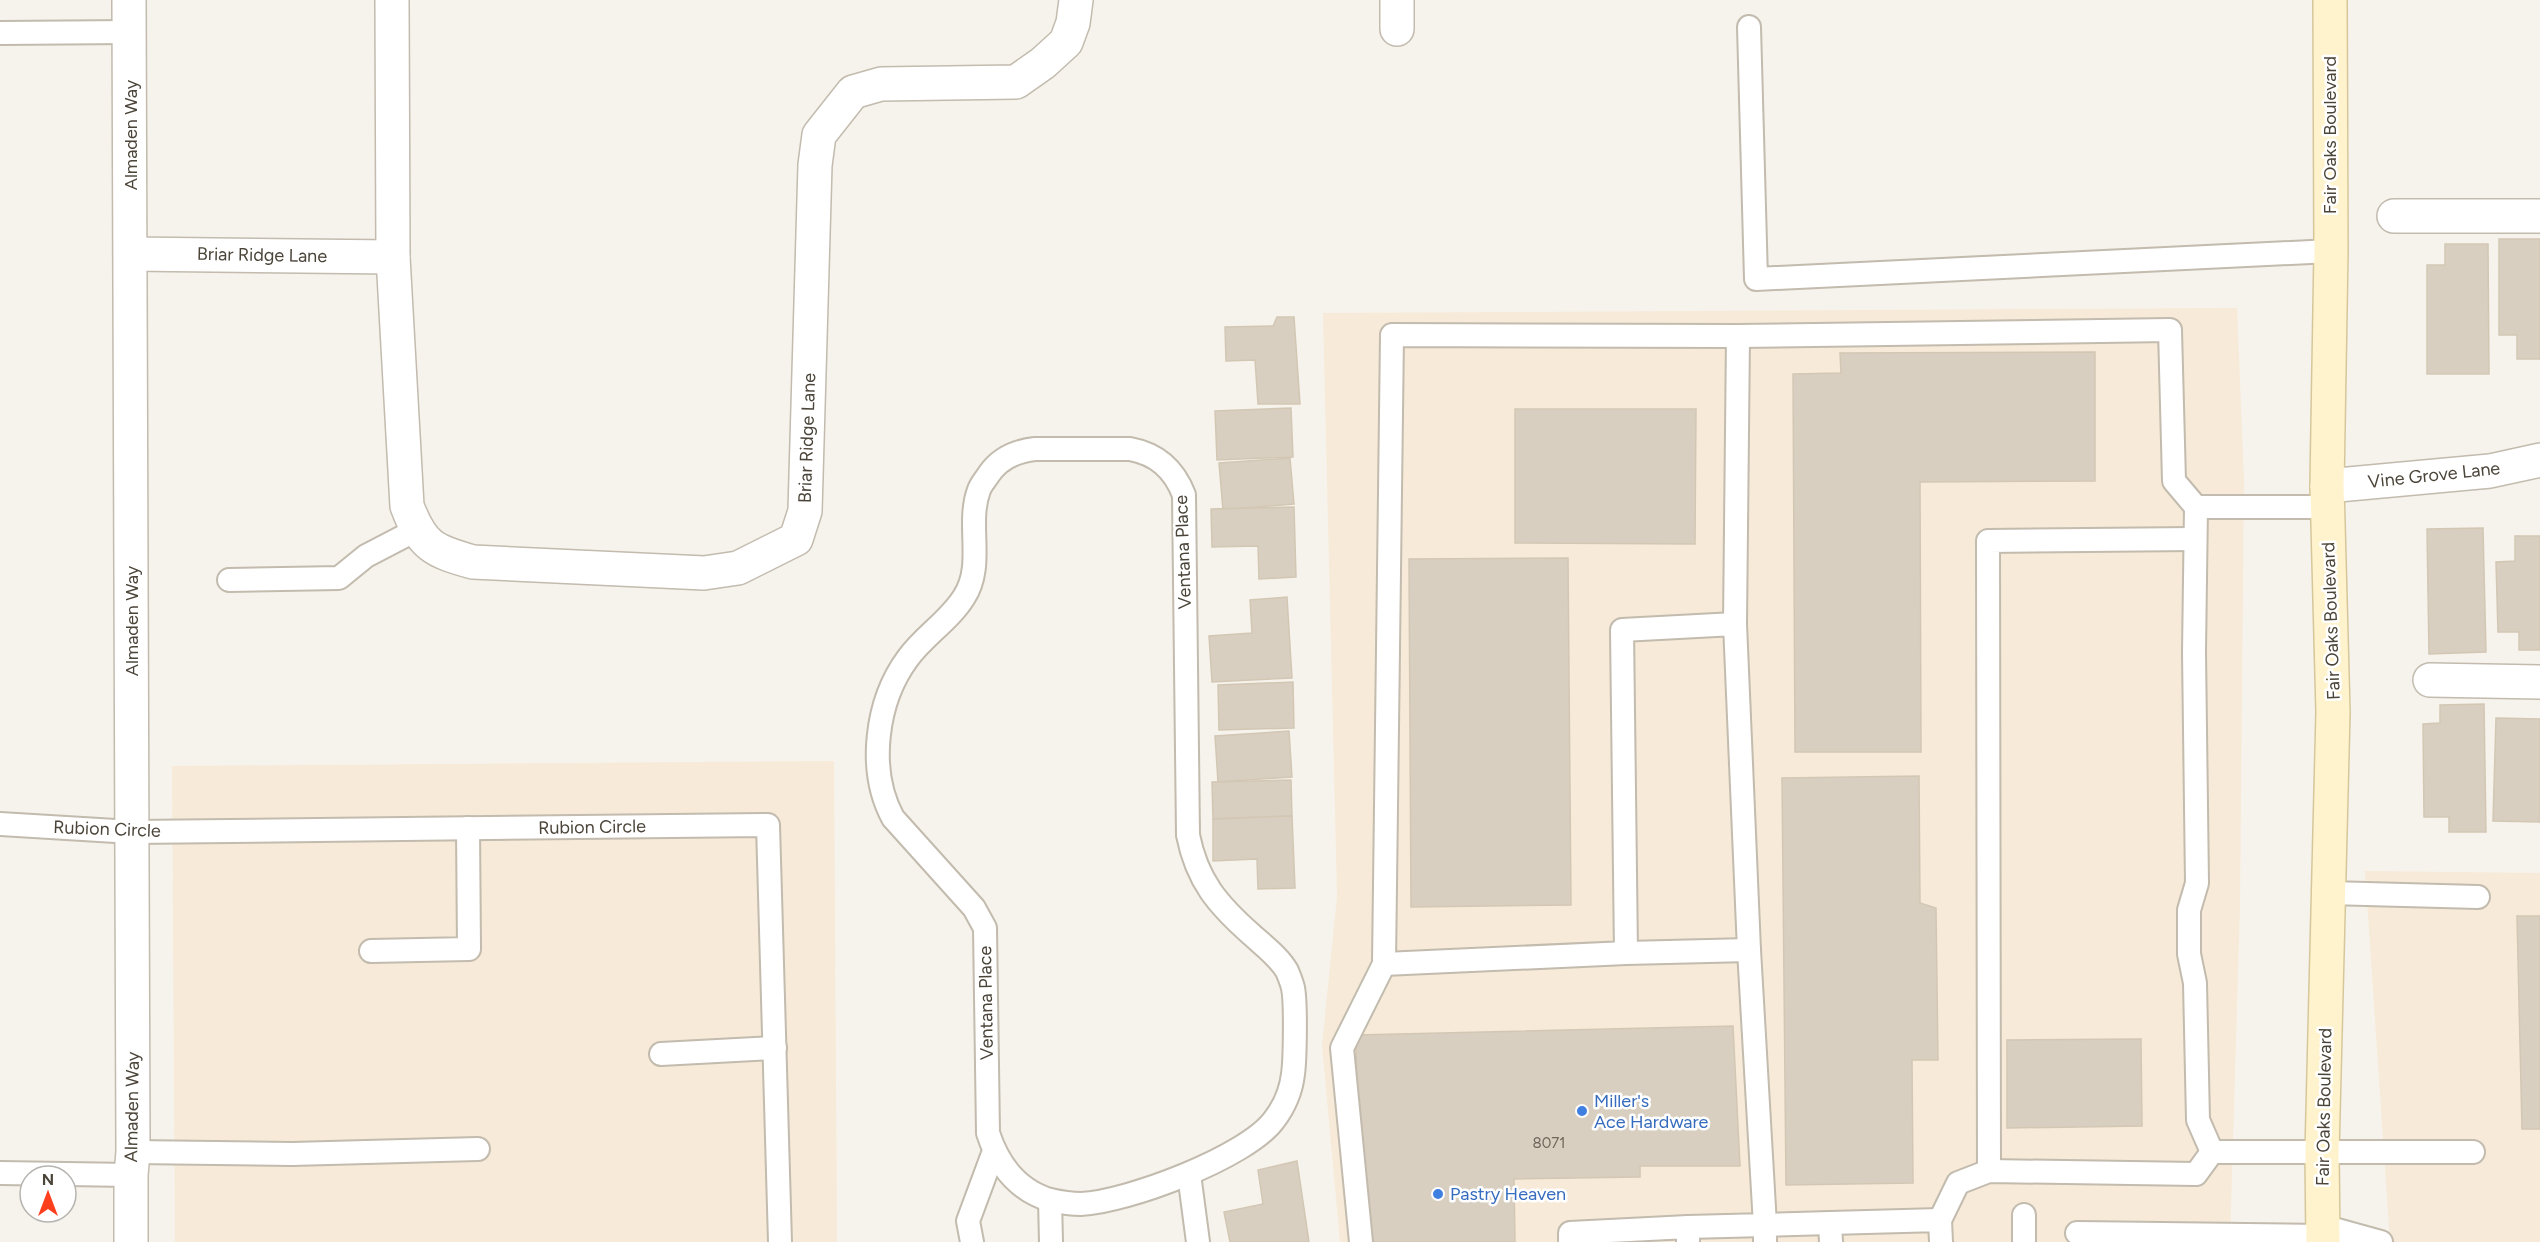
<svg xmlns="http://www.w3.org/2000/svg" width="2540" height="1242" viewBox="0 0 2540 1242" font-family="Figtree,sans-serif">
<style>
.commercial{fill:#f7ead8}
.building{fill:#d8cfc1;stroke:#d3c7b4;stroke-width:1.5}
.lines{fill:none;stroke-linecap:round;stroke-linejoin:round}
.service-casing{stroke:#c2bbae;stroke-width:26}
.minor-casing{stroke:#c2bbae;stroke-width:36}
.secondary-casing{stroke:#d6c79b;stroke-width:36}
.service{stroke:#fff;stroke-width:22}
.minor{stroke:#fff;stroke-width:33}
.secondary{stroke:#fff3cd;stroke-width:33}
.shop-dot{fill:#3f7fe0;stroke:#fff;stroke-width:2}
.labels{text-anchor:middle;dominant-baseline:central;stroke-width:5;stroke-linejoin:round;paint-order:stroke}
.number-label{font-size:15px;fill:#6e675b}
.street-label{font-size:18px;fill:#4b4439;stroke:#fff}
.shop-label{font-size:18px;fill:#366cbe;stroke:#fff;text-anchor:start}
</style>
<rect width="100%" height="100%" fill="#f6f3ec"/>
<g class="commercial">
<polygon points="2237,308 2244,480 2240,905 2230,1242 1340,1242 1322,1045 1337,896 1323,313"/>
<polygon points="834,761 837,1242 175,1242 172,766"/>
<polygon points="2365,871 2540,873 2540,1242 2390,1242"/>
</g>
<g class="building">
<polygon points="2499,239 2540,239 2540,359 2517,359 2517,335 2499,335"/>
<polygon points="2445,244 2488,244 2489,374 2427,374 2427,265 2445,265"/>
<polygon points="1277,317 1294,317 1300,404 1258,404 1255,360 1226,361 1225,327 1273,326"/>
<polygon points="2095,352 2095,481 1920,482 1921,752 1795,752 1793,374 1841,373 1840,353"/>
<polygon points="1291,408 1293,457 1217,460 1215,411"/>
<polygon points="1515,409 1696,409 1695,544 1515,543"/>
<polygon points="1290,458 1294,504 1223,510 1219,463"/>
<polygon points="1294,507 1296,577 1259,579 1258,546 1212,547 1211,509"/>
<polygon points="2483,528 2486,652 2429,654 2427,529"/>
<polygon points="2515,536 2540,536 2540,650 2519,650 2519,632 2498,632 2496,562 2515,561"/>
<polygon points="1568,558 1571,905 1411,907 1409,559"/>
<polygon points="1287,597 1292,678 1212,682 1209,636 1252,633 1250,600"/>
<polygon points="1293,682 1294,728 1219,730 1218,685"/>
<polygon points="2484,704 2486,832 2449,832 2449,817 2424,817 2423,724 2440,723 2440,705"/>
<polygon points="2496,718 2540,719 2540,822 2493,821"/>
<polygon points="1289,731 1292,777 1218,782 1215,736"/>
<polygon points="1919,776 1920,903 1936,908 1938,1060 1912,1060 1913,1183 1786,1185 1782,778"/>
<polygon points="1291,780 1292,816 1213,819 1212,782"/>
<polygon points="1292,816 1295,888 1258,889 1257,859 1213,861 1213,819"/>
<polygon points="2517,916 2540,916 2540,1129 2522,1129"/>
<polygon points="1733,1026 1740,1166 1640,1166 1640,1177 1514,1179 1515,1242 1368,1242 1357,1120 1356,1035"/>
<polygon points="2141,1039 2142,1126 2007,1128 2007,1040"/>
<polygon points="1297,1161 1309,1242 1230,1242 1224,1212 1263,1204 1258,1170"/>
</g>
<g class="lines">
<g class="service-casing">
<g id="service">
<polyline points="1749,27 1756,279 2331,251"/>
<polyline points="0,33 130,32"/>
<path d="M1035 449H1130C1157 454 1174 469 1184 495L1188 835C1197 881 1218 905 1252 935 1264 946 1279 957 1287 971 1289 976 1292 983 1293 988 1296 1002 1295 1060 1293 1074 1291 1091 1284 1107 1274 1120 1247 1157 1127 1202 1081 1204 1072 1204 1059 1202 1050 1200 1017 1190 998 1164 988 1133L985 928 974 908 893 818C867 770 876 701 908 658 924 636 950 620 964 597 985 565 966 524 979 490 981 484 986 479 989 474 1000 458 1016 451 1035 449Z"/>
<polyline points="2196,507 2328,507"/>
<polyline points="229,580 339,578 366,556 416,530"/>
<polyline points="1735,624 1738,336"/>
<polyline points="0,824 132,832 768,825 780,1242"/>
<polyline points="2329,893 2478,897"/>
<polyline points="371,951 469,949 468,828"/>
<polyline points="1626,953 1749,950"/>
<polyline points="661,1054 775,1048"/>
<polyline points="133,1152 292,1154 478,1149"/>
<polyline points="2212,1152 2473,1152"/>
<polyline points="1989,1171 1988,541 2194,539"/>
<polyline points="0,1173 131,1175"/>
<polyline points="1189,1174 1198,1242"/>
<polyline points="1050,1200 1051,1242"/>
<polyline points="2024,1215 2024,1242"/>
<polyline points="1940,1220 1958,1183 1989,1171 2196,1174 2212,1152"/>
<polyline points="2323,1226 2381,1242"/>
<polyline points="1688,1227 1765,1225 1749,950 1735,624 1622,630 1626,953 1384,964 1392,335 1738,336 2170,330 2174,481 2196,507 2194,652 2197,883 2189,910 2189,954 2195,983 2198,1120 2212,1152"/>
<polyline points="2077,1233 2323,1236"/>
<polyline points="972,1242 968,1221 994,1151"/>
<polyline points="1361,1242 1342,1048 1384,964"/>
<polyline points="1570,1242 1570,1233 1688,1227 1688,1242"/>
<polyline points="1765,1242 1765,1225 1830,1223"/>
<polyline points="1831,1242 1830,1223 1940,1220 1941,1242"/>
</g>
</g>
<g class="minor-casing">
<g id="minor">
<polyline points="129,0 133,1152 131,1175 131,1242"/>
<path d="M392 0 393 257 407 506C422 546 433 551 473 562L704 573 738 568 796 539 805 511 815 165 819 135 853 92 881 84 1016 82 1043 63 1066 42 1073 23 1076 0"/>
<polyline points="1397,29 1397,0"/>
<polyline points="2394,216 2540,216"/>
<polyline points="131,254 393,257"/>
<polyline points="2327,486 2490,471 2540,460"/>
<polyline points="2430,680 2540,682"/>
</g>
</g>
<g class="secondary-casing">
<polyline id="secondary" points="2323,1242 2322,1153 2333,712 2327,486 2331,251 2330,0"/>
</g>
<use href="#service" class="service"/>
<use href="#minor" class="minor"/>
<use href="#secondary" class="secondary"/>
</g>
<g class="shop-dot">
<circle cx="1582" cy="1111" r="6"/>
<circle cx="1438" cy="1194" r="6"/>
</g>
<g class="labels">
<g class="number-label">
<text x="1549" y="1143">8071</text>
</g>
<g class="street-label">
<text transform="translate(131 135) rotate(-90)">Almaden Way</text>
<text transform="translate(2330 135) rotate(-90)">Fair Oaks Boulevard</text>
<text transform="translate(262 255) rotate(1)">Briar Ridge Lane</text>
<text transform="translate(807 438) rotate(-88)">Briar Ridge Lane</text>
<text transform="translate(2434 475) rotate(-6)">Vine Grove Lane</text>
<text transform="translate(1183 552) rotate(-92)">Ventana Place</text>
<text transform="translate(132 621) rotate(-90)">Almaden Way</text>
<text transform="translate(2331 621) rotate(-92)">Fair Oaks Boulevard</text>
<text transform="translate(592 827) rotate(-1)">Rubion Circle</text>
<text transform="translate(107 829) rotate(2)">Rubion Circle</text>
<text transform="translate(986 1003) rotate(-91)">Ventana Place</text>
<text transform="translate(132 1107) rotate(-89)">Almaden Way</text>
<text transform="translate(2324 1107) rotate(-89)">Fair Oaks Boulevard</text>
</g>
<g class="shop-label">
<text x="1594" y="1101">Miller's<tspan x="1594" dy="21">Ace Hardware</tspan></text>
<text x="1450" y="1194">Pastry Heaven</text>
</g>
</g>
<g transform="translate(48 1194)"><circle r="28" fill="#ffffff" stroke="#b7b4b0" stroke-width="1.5"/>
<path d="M0-4.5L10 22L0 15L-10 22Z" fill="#fc3f1d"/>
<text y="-9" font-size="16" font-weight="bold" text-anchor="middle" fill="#4b4439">N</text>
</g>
</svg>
